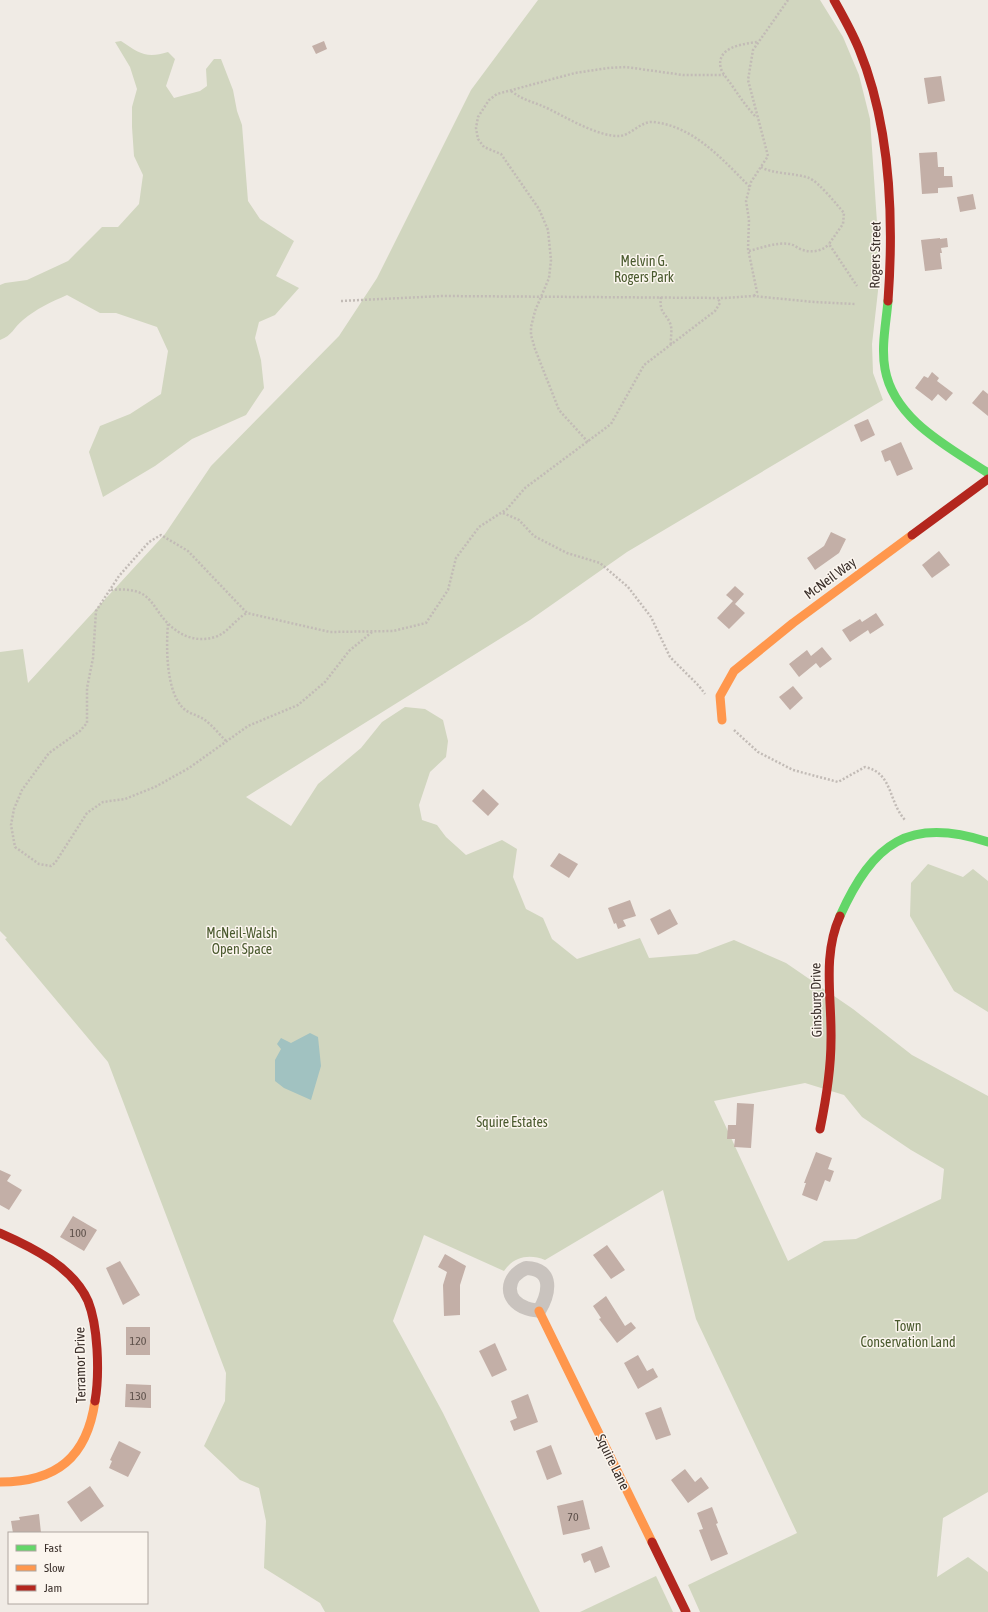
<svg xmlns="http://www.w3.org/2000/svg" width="988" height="1612" viewBox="0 0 988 1612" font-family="'Asap Condensed',sans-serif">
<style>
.green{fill:#d1d6bf;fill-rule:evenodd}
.water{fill:#a1c2c1}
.building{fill:#c3afa7}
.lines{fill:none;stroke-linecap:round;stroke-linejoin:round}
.path{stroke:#c2bbb6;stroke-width:2.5;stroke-dasharray:2 2;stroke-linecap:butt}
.street{stroke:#c9c3be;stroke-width:14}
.fast{stroke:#63d668;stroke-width:9}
.slow{stroke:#ff974d;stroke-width:9}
.jam{stroke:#b3261e;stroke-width:9}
.labels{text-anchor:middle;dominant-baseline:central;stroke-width:3;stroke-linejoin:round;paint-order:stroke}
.number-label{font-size:12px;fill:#5d504a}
.street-label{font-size:14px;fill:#3b302b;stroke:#fbf5ee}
.park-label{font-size:14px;fill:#4a5a2e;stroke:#fbf5ee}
</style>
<rect width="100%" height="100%" fill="#f0ebe5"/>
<g class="green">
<path d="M538 0H820L843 37 859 75 870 119 879 252 878 291 872 344 873 373 883 400 627 552 530 620 246 797 291 826 318 784 361 748 382 722 405 707 425 709 443 720 448 741 446 757 430 772 419 805 422 820 437 825 446 837 466 855 502 840 517 849 513 877 526 909 543 918 552 939 577 959 640 938 649 958 697 954 734 940 786 963 853 1009 912 1055 988 1096V1492L943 1518 937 1577 968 1557 988 1572V1612H700L688 1585 797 1533 696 1319 663 1190 545 1260C530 1254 514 1256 504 1271L424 1235 393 1321 443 1413 540 1612H325L320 1603 264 1568 266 1521 259 1488 240 1480 204 1446 225 1401 226 1373 108 1062 5 939 7 938 0 931V652L23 649 28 683 165 534 211 466 339 336 377 278 471 90ZM805 1083 844 1095 862 1117 911 1150 944 1169 941 1199 856 1239 824 1241 788 1261 714 1101Z"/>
<path d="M121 41C139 53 146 59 168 52L175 59 166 86 174 98 200 91 207 86 206 69 214 59H221L233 90 237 111 242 125 248 201 260 219 294 241 276 276 299 288 275 315 259 322 255 338 261 360 264 388 246 415 192 439 155 466 103 497 89 452 100 426 130 414 161 394 168 351 157 327 116 313H100L67 295C51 302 36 309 23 320 13 328 13 335 0 340V285L5 283 27 280 68 261 102 227H118L139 204 143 175 134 156 132 127V107L137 89 130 67 115 42Z"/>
<polygon points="928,864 963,877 973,869 988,881 988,1012 954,991 910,916 911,883"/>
<polygon points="656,1576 673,1612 580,1612"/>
</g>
<polygon class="water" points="310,1033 318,1037 321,1066 311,1100 284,1088 275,1081 275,1060 281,1049 277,1044 281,1038 291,1043"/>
<g class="building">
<polygon points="324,41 327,49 316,54 312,46"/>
<polygon points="941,76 945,101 928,104 924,78"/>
<polygon points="937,152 938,167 944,167 944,176 952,176 953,187 938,188 938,193 922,194 919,153"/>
<polygon points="973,194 976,209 960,212 957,197"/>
<polygon points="940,238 940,239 947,238 948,247 941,248 942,253 940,253 942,269 925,271 921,240"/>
<polygon points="932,372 939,378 937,381 953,393 946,401 938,394 932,401 915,388 924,376 928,378"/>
<polygon points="983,390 988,394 988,416 972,403"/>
<polygon points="868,419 875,435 861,442 854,425"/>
<polygon points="901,442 913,469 897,476 890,460 885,462 881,451"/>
<polygon points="831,532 846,539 839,553 815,570 807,558 824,546"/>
<polygon points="939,551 950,565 932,578 922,565"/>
<polygon points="735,586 744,594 735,604 745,613 729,629 717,618 733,601 726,595"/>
<polygon points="876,613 884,625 870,634 868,630 850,642 842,630 860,619 862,622"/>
<polygon points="822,647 832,659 820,668 816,663 799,677 789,664 807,650 811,656"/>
<polygon points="793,686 803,698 790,710 779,697"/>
<polygon points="483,789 499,804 488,816 472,801"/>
<polygon points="559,853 578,864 569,878 550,866"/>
<polygon points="630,900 636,916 623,920 626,926 618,929 616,923 614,924 608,908"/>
<polygon points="670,909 678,924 658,935 650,919"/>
<polygon points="737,1103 754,1104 751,1148 734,1147 735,1139 727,1139 728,1125 736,1125"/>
<polygon points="816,1152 832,1158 828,1169 834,1171 830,1182 825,1180 817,1201 802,1195 806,1183 804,1183"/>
<polygon points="0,1170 11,1175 7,1181 22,1190 9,1210 0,1205"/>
<polygon points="73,1216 97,1230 84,1251 60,1237"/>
<polygon points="607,1245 625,1270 611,1279 593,1255"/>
<polygon points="445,1254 466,1266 460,1285 460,1315 444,1316 443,1285 447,1272 438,1267"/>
<polygon points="120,1261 140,1295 123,1305 106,1268"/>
<polygon points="606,1296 625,1326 631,1322 636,1328 617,1343 599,1319 601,1318 593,1306"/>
<rect x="126" y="1327" width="24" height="28"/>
<polygon points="495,1343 507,1370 492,1377 479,1351"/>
<polygon points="638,1355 647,1371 653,1368 658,1377 638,1389 624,1363"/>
<polygon points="126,1384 151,1385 151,1408 125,1407"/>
<polygon points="528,1394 538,1422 514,1431 510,1421 517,1418 511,1401"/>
<polygon points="661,1407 671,1435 656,1440 645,1413"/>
<polygon points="119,1441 141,1452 128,1477 109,1468 112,1461 110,1460"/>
<polygon points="551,1445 562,1474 547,1480 536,1451"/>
<polygon points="685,1469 695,1482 701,1477 709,1488 688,1503 671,1480"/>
<polygon points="90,1486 104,1506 81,1522 67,1502"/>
<polygon points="583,1500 590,1529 563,1535 557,1506"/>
<polygon points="712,1507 718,1523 716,1524 728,1554 711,1561 699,1530 703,1529 697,1513"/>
<polygon points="39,1514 41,1533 13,1533 11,1521 20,1520 19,1517"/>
<polygon points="602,1546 610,1567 595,1573 590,1560 584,1563 581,1554"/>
</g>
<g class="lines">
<g class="path">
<path d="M511 91C524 101 535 102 549 109 567 118 599 137 620 136 631 135 641 121 653 122 694 126 723 160 750 187"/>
<path d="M755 116C746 106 739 96 731 84 728 80 723 74 721 69 715 47 743 44 757 42"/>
<path d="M761 167C772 174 796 173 809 178 819 182 837 205 844 213L843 224 829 244 857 286"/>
<path d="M749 251C761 248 776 242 789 244 794 244 798 249 803 250 812 253 823 251 829 244"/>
<polyline points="754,296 757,292 748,249 749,220 746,201 751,182 768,156 748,80 753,50 788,0"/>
<path d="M661 297C659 313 665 312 670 323 673 330 670 338 671 345"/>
<polyline points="341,301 442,296 725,298 753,296 814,302 855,304"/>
<polyline points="588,442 559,410 535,349 531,335 531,327 535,311 549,278 551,260 548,230 539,209 501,154 484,147 478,139 476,128 478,117 489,100 497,94 575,73 608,68 626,67 683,75 724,75"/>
<polyline points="503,513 519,520 534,536 567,553 600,563 628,587 651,617 670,657 699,686 705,694"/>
<path d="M111 590C122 589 135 589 144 595 151 600 155 607 160 614 173 632 192 644 215 637 228 633 235 619 247 613"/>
<path d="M168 624C166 647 166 691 183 708 189 714 198 715 205 720 213 726 220 735 227 742"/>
<polyline points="372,632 349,651 325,682 298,705 248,726 189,768 155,787 125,799 103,802 87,813 55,863 51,866 39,864 15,847 11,825 14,809 22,790 49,753 80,731 87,723 87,688 93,658 96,611 119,576 149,542 161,535 188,551 247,613 330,632 393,631 426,623 448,590 456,558 479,527 507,509 525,488 611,424 644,365 715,311 720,303 718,298"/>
<path d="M734 730 758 752 793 770 838 782 865 767C893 773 888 801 905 820"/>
</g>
<path class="street" d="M526 1268C555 1269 549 1294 539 1311 535 1310 530 1310 526 1308 504 1300 505 1277 526 1268Z"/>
<g class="fast">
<path d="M888 301C886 324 881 347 885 369 894 420 949 447 988 473"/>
<path d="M840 916C873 843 909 816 988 842"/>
</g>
<g class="slow">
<polyline points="722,720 720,696 734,671 793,623 912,535"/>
<polyline points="539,1311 652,1542"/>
<path d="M0 1482C57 1482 87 1457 95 1401"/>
</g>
<g class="jam">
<path d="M834 0C843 16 852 32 859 49 891 127 894 218 888 301"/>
<polyline points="912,535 988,479"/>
<path d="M820 1129C826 1100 831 1070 831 1040 832 998 822 956 840 916"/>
<path d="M0 1233C32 1247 73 1267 88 1301 94 1316 96 1333 97 1349 98 1366 98 1384 95 1401"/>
<polyline points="652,1542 686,1612"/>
</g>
</g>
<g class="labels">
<g class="number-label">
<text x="78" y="1233">100</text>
<text x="138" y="1341">120</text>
<text x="138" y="1396">130</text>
<text x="573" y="1517">70</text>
</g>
<g class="street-label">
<text transform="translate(875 255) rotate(-89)">Rogers Street</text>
<text transform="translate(830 578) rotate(-36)">McNeil Way</text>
<text transform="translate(816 1000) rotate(-91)">Ginsburg Drive</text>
<text transform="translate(80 1365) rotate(-91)">Terramor Drive</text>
<text transform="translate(613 1462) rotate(64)">Squire Lane</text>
</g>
<g class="park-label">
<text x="644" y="261">Melvin G.<tspan x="644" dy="16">Rogers Park</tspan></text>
<text x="242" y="933">McNeil-Walsh<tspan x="242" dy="16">Open Space</tspan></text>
<text x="512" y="1122">Squire Estates</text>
<text x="908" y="1326">Town<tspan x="908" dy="16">Conservation Land</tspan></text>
</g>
</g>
<rect x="8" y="1532" width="140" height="72" fill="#fbf5ee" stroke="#aea6a0"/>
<rect x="16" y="1545" width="20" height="6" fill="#63d668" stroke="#aea6a0"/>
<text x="44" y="1552" font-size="12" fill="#3b302b">Fast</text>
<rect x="16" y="1565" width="20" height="6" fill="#ff974d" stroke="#aea6a0"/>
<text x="44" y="1572" font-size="12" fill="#3b302b">Slow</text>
<rect x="16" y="1585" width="20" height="6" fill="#b3261e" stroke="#aea6a0"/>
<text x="44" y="1592" font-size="12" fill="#3b302b">Jam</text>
</svg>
